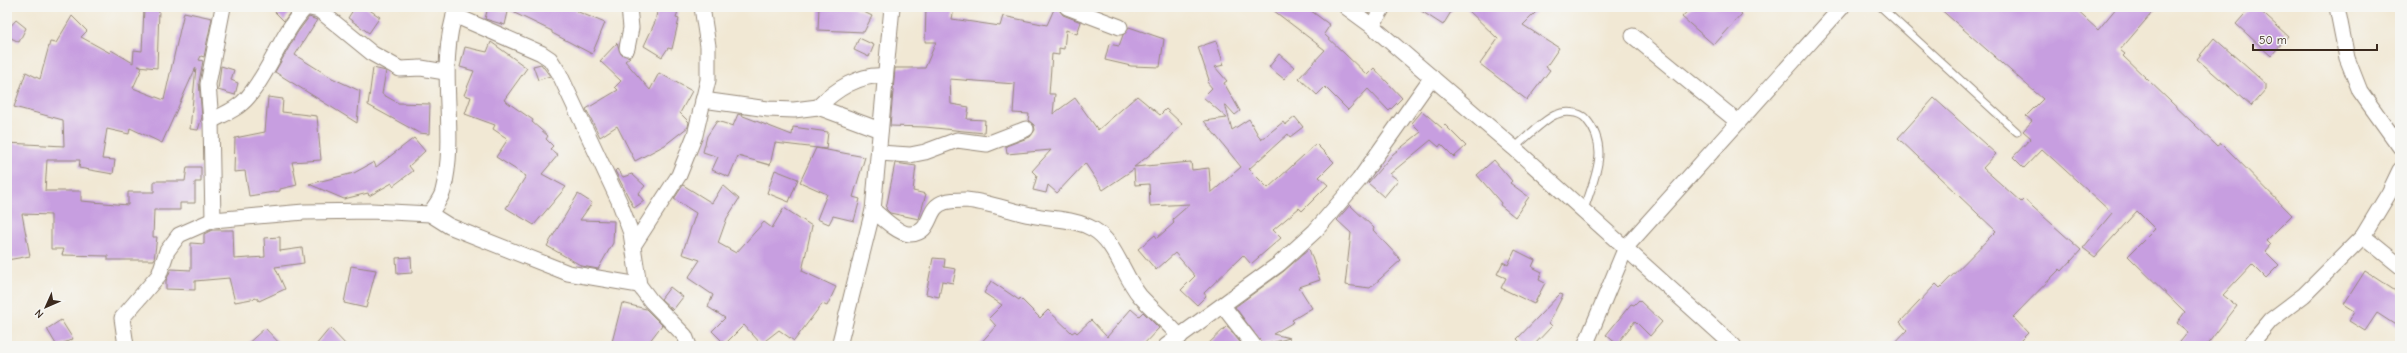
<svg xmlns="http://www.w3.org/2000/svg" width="2407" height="353" viewBox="0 0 2407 353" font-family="'Comic Neue',sans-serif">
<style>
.building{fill:#c79ee0}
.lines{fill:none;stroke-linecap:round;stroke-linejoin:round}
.lane-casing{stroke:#968979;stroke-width:9}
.street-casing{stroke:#968979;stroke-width:17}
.lane{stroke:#fff;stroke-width:7}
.street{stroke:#fff;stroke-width:15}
</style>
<rect width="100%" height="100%" fill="#f6f6f2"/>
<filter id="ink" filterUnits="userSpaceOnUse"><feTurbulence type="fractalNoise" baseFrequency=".025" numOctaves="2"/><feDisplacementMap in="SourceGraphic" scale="8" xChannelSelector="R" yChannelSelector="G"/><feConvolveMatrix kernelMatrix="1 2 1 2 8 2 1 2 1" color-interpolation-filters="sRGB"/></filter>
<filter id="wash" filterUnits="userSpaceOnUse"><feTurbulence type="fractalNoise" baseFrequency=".012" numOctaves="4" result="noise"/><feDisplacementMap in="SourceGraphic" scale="16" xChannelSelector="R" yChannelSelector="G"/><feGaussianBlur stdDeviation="0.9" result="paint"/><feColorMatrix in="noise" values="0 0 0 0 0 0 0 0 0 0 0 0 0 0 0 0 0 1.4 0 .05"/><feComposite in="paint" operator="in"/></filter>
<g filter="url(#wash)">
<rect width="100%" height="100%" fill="#f1e8d4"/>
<g id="blocks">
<g class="building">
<polygon points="270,7 294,7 284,21"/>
<polygon points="355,7 365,7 380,17 369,33 348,18"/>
<polygon points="488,7 508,12 505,25 485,19"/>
<polygon points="502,7 578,7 576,11 605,23 592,54 552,33 552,31"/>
<polygon points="658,7 679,7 676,18 679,19 672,49 668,48 662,57 644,46 655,22"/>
<polygon points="819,7 854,7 872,16 864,32 818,30"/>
<polygon points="926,7 954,9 952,19 1000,26 1003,16 1047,25 1055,7 1057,7 1063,15 1081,22 1077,34 1066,30 1064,49 1059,48 1059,55 1052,54 1049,94 1055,94 1053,114 1075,98 1098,130 1137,96 1160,115 1166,109 1182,124 1165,143 1134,167 1191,162 1192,170 1209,168 1211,193 1241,167 1204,121 1227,118 1203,97 1212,88 1207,82 1209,80 1198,47 1216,41 1224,65 1215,67 1227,81 1224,83 1240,111 1235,115 1225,104 1232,130 1249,119 1261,140 1283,122 1285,125 1295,117 1303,127 1290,137 1288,134 1249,169 1268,188 1316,144 1334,162 1319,177 1328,185 1302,211 1299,208 1273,230 1281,238 1251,264 1243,255 1204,293 1206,296 1197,305 1181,290 1195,276 1175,253 1156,270 1138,249 1155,235 1157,238 1174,223 1173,219 1190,204 1150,206 1149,184 1135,185 1134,169 1103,190 1085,163 1057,193 1048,185 1046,193 1033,190 1037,176 1032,171 1051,150 1007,154 1006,146 1030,137 1035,130 1034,125 1028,120 1029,114 1013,113 1015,84 950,79 951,104 969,107 967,119 985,120 984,133 925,127 890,126 895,68 925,68 936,42 925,42"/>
<polygon points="1269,7 1306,7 1330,25 1324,34 1367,75 1374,68 1402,98 1389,111 1368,89 1348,110 1325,87 1317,95 1299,78 1325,50"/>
<polygon points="1415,7 1454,7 1443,25"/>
<polygon points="1465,7 1541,7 1523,25 1559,48 1546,67 1550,70 1527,100 1480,64 1498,39"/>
<polygon points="1691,7 1734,7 1742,14 1714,45 1682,17"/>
<polygon points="1938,7 2073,7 2098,30 2117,7 2157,7 2120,50 2125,54 2123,56 2217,146 2221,143 2292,215 2266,241 2270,245 2265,251 2279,265 2266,278 2252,264 2223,295 2237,306 2206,346 2177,346 2188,332 2177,323 2185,312 2128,256 2155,229 2137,211 2095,257 2083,248 2112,213 2042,149 2024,168 2013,157 2031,138 2023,131 2032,121 2026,116 2043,99"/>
<polygon points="2251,7 2256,7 2288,36 2271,56 2236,24"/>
<polygon points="144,9 159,10 157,68 138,66 142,68 133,88 164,100 184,12 212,18 204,57 201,56 199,60 203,61 199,82 202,117 198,130 190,129 196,67 162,143 130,128 129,134 107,129 102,159 115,160 113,174 79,168 80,160 47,160 45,191 81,191 81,201 128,205 128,192 154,192 154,181 185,181 187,167 201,167 201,182 195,182 195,203 180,203 180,210 154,210 153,237 157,237 154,260 108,260 108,256 62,255 64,249 51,249 51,215 22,214 30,256 7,260 7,143 64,146 63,120 14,107 26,72 40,79 50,42 56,43 72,16 87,31 81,37 110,53 111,50 133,63 134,50 142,51"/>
<polygon points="309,17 317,20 295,55 332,78 360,91 357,123 275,72 297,33"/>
<polygon points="16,20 26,28 19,42 7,36 7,30"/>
<polygon points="1129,27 1164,39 1160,67 1131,66 1105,60 1109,44 1119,46 1123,35"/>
<polygon points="859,38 874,45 869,57 854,50"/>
<polygon points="2214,38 2266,84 2266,89 2251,106 2197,59"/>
<polygon points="491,42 527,68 504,100 533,120 532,122 548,136 546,139 553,146 550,149 558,155 542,174 566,187 534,225 506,208 526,176 496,157 508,139 493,129 495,125 465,114 471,97 464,95 474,71 460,67 465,47 487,52"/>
<polygon points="617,43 621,54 630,57 625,61 650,90 659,73 692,91 680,113 689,122 688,127 665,145 635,161 617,126 600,137 586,109 618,90 615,87 621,81 600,61"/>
<polygon points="1279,54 1294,67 1284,79 1269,67"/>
<polygon points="541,64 550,76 538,80 533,66"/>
<polygon points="221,66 234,70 231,80 238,83 235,95 218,90"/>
<polygon points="373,68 386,71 382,94 398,103 430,104 429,134 419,133 368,105"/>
<polygon points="268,97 283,99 282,112 317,116 321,160 292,162 297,185 280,189 280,191 249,196 245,171 234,172 235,138 265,132"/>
<polygon points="1934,98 1996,154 1983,168 2021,202 2024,199 2081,250 2062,271 2060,269 2013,317 2028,333 2015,346 1892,346 1907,330 1900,322 1936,284 1940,288 1996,231 1898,138"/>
<polygon points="1422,111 1442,128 1445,125 1466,146 1454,157 1441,144 1439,147 1431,140 1390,174 1398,180 1384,197 1368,183 1393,154 1421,132 1412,123"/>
<polygon points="738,114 792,135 793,127 828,132 826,149 775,143 770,165 738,156 729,177 712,170 718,157 703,152 707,136 717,121 733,126"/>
<polygon points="414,138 425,151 409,166 413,171 393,186 392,183 369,196 368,193 344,199 309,184 354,173 374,162 376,167"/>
<polygon points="816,148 865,157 853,197 860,199 854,221 833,216 829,224 817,219 827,194 800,182"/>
<polygon points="1494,160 1512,181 1510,183 1529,197 1515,217 1500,205 1501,203 1477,175"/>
<polygon points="895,163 916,166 913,191 926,194 919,219 890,213 886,209"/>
<polygon points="617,169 623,177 632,174 645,186 638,194 644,201 634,208 615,171"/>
<polygon points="775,170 798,179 789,202 767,193"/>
<polygon points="683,185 712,203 723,185 739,199 727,218 718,243 736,253 764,222 772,228 784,208 812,226 802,271 836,287 827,306 822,304 794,341 779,330 761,344 744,325 725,344 712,331 725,318 708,307 713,295 688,278 700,260 682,254 696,213 674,199"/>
<polygon points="578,194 592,203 580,220 614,221 613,243 598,269 582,266 547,246"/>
<polygon points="1350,205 1374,228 1373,230 1401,260 1370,288 1345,285 1351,233 1337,220"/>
<polygon points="212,230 233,230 234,259 265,257 264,238 280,237 280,251 302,248 304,263 275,267 285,289 259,301 257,298 235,302 229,278 195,281 195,290 166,289 166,281 171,269 191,270 191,243 204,244 204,234"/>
<polygon points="1309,249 1320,280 1299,287 1312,308 1292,320 1294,322 1273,334 1290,338 1263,345 1235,307 1284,271"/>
<polygon points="1515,250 1535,260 1532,267 1542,272 1539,280 1545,283 1534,304 1501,288 1506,278 1497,274 1503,262 1508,265"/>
<polygon points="411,257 412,273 397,274 396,258"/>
<polygon points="933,258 945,259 944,267 956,269 953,283 942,281 939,297 926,294"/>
<polygon points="351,266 376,270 366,308 344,303"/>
<polygon points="2365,271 2400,294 2400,328 2377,313 2365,331 2349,321 2355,311 2344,304"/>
<polygon points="991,281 1019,300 1020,298 1040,318 1048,310 1072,333 1075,331 1077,333 1091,320 1107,337 1131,309 1139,316 1143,312 1159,328 1142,346 978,346 996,326 989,318 1002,305 984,293"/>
<polygon points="670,287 683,297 673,310 661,299"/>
<polygon points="1560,294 1563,295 1549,323 1552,326 1533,346 1524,346 1517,339"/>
<polygon points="1639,300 1662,322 1650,336 1635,321 1617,344 1606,335 1631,304 1634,305"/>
<polygon points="622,303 646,309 662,325 646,346 611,346"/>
<polygon points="61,320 73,339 57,346 47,329"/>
<polygon points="1227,326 1243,346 1206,346"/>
<polygon points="265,328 282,346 245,346"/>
<polygon points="330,328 347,346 315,346"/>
</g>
</g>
</g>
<g filter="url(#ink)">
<use href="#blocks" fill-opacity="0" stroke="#968979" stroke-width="1"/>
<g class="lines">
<g class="lane-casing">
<g id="lane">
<polyline points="1881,7 2017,132"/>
<path d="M1514 148C1525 139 1543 120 1555 115 1564 111 1579 111 1586 119 1611 148 1594 178 1584 210"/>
</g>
</g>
<g class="street-casing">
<g id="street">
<polyline points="1067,7 1120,27"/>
<polyline points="1346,7 1372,26 1514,148 1734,346"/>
<polyline points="2337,7 2347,58 2360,91 2400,147"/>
<polyline points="454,15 541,53 550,59 559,73 619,201 631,233 639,285 651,301 685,336 689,346"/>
<polyline points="1372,26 1383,7"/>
<polyline points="1633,36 1738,122"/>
<polyline points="627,48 631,28 629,7"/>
<polyline points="703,100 768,109 794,110 818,107 880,130"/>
<path d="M818 107C835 90 860 73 885 76"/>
<path d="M211 121C224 114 238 109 248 97 271 70 281 33 306 7L319 10 373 54 400 69 421 68 445 72"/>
<polyline points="879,153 910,155 925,152 957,140 987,144 1026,129"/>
<path d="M873 210C880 216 900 235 910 234 934 233 925 207 945 202 951 200 960 200 966 200 988 202 1010 211 1031 215 1052 220 1074 218 1093 229 1116 242 1123 276 1140 296 1153 310 1168 323 1180 337"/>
<path d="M430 214C434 207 441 199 443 191 459 129 435 68 457 7"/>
<polyline points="213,220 211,121 208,84 223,7"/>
<polyline points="2363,236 2400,266"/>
<polyline points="633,246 679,175 695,135 708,80 708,46 702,7"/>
<polyline points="1223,306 1254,346"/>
<polyline points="126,346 122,318 159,275 167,251 179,235 213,220 304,212 371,211 430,214 449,226 568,273 639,285"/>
<polyline points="839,346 873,210 892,7"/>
<polyline points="1166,346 1279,264 1315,231 1359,180 1432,77"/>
<polyline points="1585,346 1626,247 1842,7"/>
<polyline points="2249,346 2271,320 2304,295 2363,236 2389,193 2400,170"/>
</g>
</g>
<use href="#lane" class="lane"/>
<use href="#street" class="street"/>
</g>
</g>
<rect width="2407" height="353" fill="none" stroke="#f6f6f2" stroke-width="24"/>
<g transform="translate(46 307) rotate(225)" stroke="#f6f6f2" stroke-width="3" paint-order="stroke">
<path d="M0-3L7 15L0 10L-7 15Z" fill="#3b2a1e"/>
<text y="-6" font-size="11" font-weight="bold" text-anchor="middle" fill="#3b2a1e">N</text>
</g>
<path d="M2253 44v6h124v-6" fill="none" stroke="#3b2a1e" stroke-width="2"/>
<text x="2259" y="44" font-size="12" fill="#3b2a1e" stroke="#f6f6f2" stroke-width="3" paint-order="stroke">50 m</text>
</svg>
